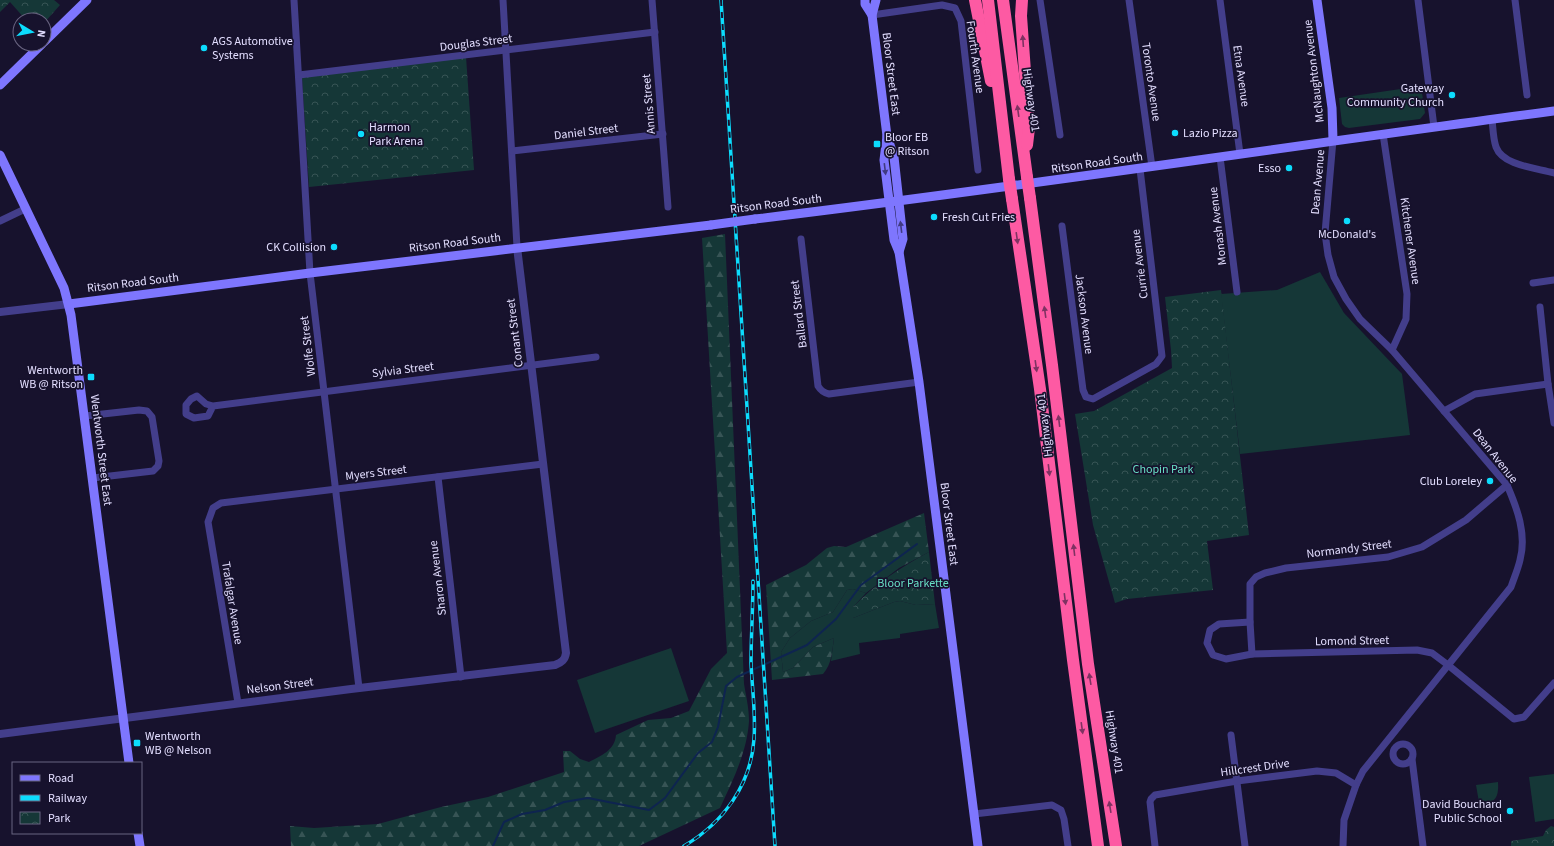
<svg xmlns="http://www.w3.org/2000/svg" width="1554" height="846" viewBox="0 0 1554 846" font-family="'Source Sans 3',sans-serif">
<style>
.grass{fill:#153737}
.forest{fill:url(#forest-firs)}
.park{fill:url(#park-crowns)}
.lines{fill:none;stroke-linecap:round;stroke-linejoin:round}
.stream{stroke:#0e2450;stroke-width:2}
.minor{stroke:#433e8b;stroke-width:7}
.tertiary{stroke:#433e8b;stroke-width:8}
.secondary{stroke:#7e76fe;stroke-width:9}
.motorway{stroke:#fd5aa3;stroke-width:12}
.rail-casing{stroke:#0cdcfd;stroke-width:3.5}
.rail{stroke:#17122d;stroke-width:2;stroke-dasharray:6;stroke-linecap:butt}
.secondary-bridge{stroke:#7e76fe;stroke-width:9}
.motorway-bridge{stroke:#fd5aa3;stroke-width:12}
.oneway{fill:#7e3262}
.oneway2{fill:#403a81}
.poi-dot{fill:#0cdcfd;stroke:#17122d;stroke-width:1.5}
.labels{text-anchor:middle;dominant-baseline:central;stroke-width:3.5;stroke-linejoin:round;paint-order:stroke}
.poi-label{font-size:12px;fill:#e3deff;stroke:#17122d;text-anchor:start}
.street-label{font-size:12px;fill:#e3deff;stroke:#17122d}
.park-label{font-size:12px;fill:#68e0c6;stroke:#17122d}
</style>
<defs>
<pattern id="forest-firs" width="22" height="20" patternUnits="userSpaceOnUse"><rect width="22" height="20" fill="#153737"/><path d="M5 1l3.5 6h-7zM16 11l3.5 6h-7z" fill="#375455"/></pattern>
<pattern id="park-crowns" width="20" height="18" patternUnits="userSpaceOnUse"><rect width="20" height="18" fill="#153737"/><path d="M2 6a3 3 0 1 1 6 0M12 15a3 3 0 1 1 6 0" fill="none" stroke="#375455"/></pattern>
</defs>
<rect width="100%" height="100%" fill="#17122d"/>
<g class="grass">
<polygon points="1421,86 1425,113 1420,119 1349,128 1345,127 1342,124 1339,98"/>
<polygon points="1320,272 1344,313 1402,374 1410,435 1240,454 1221,294 1277,290"/>
<polygon points="853,589 866,593 853,607 853,618 894,602 900,601 916,605 935,604 939,628 900,634 900,638 859,643 860,654 831,661 834,638 813,647 793,668 783,672 781,652 790,638 811,621 833,612 847,590"/>
<polygon points="671,648 689,701 595,733 577,680"/>
<polygon points="1554,774 1554,819 1535,822 1529,777"/>
<path d="M1498 782C1499 798 1495 802 1480 808L1476 785Z"/>
</g>
<g class="forest">
<path d="M725 234 744 684C746 696 749 708 749 721 747 752 733 780 720 808L639 846H291L290 826 314 828 378 824 441 807 488 797 564 772 563 751H570L580 759 589 762C601 756 615 750 616 735L648 720 671 718 689 711 711 669 727 653 702 238Z"/>
<path d="M924 513 929 552 899 568 866 593 853 589 847 590 833 612 811 621 790 638 781 652 783 672 793 668 813 647 834 638C832 651 832 664 823 674L772 680 766 585 806 565 827 548 834 546 846 547Z"/>
</g>
<g class="park">
<polygon points="0,0 54,0 60,5 44,23 44,20 26,20 10,2 0,12"/>
<polygon points="466,57 474,170 309,187 302,77"/>
<polygon points="1221,290 1249,535 1207,541 1213,590 1127,599 1115,603 1093,525 1075,414 1094,411 1172,368 1171,350 1165,297"/>
<path d="M929 552 935 604 916 605 900 601 894 602 853 618V607C875 584 901 567 929 552Z"/>
<polygon points="1551,826 1554,827 1554,846 1511,846 1511,841 1543,836 1546,830"/>
</g>
<g class="lines">
<polyline class="stream" points="493,846 504,822 522,814 545,810 564,802 588,798 649,810 665,798 698,753 712,742 718,727 726,686 737,677 807,645 836,619 861,585 917,544"/>
<g class="minor">
<polyline points="294,0 310,273 359,688"/>
<polyline points="503,0 517,247"/>
<polyline points="652,0 668,207"/>
<polyline points="1040,0 1060,135"/>
<polyline points="1129,0 1152,167"/>
<polyline points="1220,0 1240,154"/>
<polyline points="1418,0 1434,127"/>
<polyline points="1515,0 1527,95"/>
<polyline points="872,15 942,5 955,8 961,21 978,170"/>
<polyline points="299,75 655,32"/>
<path d="M1492 119C1493 128 1493 138 1496 147 1503 166 1537 168 1554 173"/>
<polyline points="1383,134 1407,294 1406,319 1392,350"/>
<path d="M1333 140 1325 233 1328 255 1334 277 1346 299 1360 319 1392 350 1507 485C1517 508 1527 534 1520 560 1518 569 1514 578 1511 587L1363 771 1356 785 1344 820 1343 846"/>
<polyline points="512,151 663,134"/>
<polyline points="1220,157 1237,292"/>
<polyline points="0,221 25,209"/>
<polyline points="1062,226 1083,390 1086,397 1093,399 1156,364 1162,356 1140,169"/>
<path d="M801 239 818 386C821 391 824 393 829 394L919 382"/>
<polyline points="1533,283 1554,280"/>
<polyline points="1540,307 1548,384 1554,423"/>
<polyline points="213,406 206,404 197,396 191,399 186,405 186,414 194,418 208,416 213,406 596,357"/>
<polyline points="1444,411 1475,394 1548,384"/>
<polyline points="85,416 139,410 147,411 152,417 159,461 158,466 153,471 93,478"/>
<polyline points="438,477 461,677"/>
<polyline points="1250,622 1219,624 1210,630 1207,643 1213,655 1226,659 1252,654 1417,650 1432,653 1448,665 1514,719 1524,717 1554,683"/>
<polyline points="1252,654 1250,622 1250,584 1256,577 1265,573 1286,568 1388,557 1422,547 1466,520 1507,485"/>
<polyline points="238,703 208,522 213,508 221,503 543,464"/>
<polyline points="1231,735 1245,846"/>
<circle cx="1403" cy="754" r="10"/>
<polyline points="1412,759 1423,846"/>
<polyline points="974,814 1052,805 1061,810 1064,819 1068,846"/>
<polyline points="1155,846 1150,802 1151,799 1155,795 1237,781 1317,771 1336,773 1356,785"/>
</g>
<g class="tertiary">
<polyline points="0,312 69,304"/>
<path d="M0 734 351 689 555 665C562 662 565 660 566 653L517 247"/>
</g>
<g class="secondary">
<polyline points="865,0 865,4 872,15"/>
<polyline points="876,0 872,15 887,136 894,157 903,239 899,252"/>
<polyline points="1317,0 1332,108 1333,140"/>
<polyline points="44,42 87,0"/>
<polyline points="0,85 42,44"/>
<polyline points="887,136 884,160 894,240 899,252 919,382 978,846"/>
<polyline points="0,155 64,288 71,315 129,763"/>
<path d="M755 219C1022 187 1288 146 1554 111"/>
<polyline points="69,304 310,273 711,225"/>
<polyline points="138,833 140,846"/>
</g>
<g class="motorway">
<polyline points="975,0 991,81"/>
<polyline points="988,0 1009,179"/>
<polyline points="1003,0 1027,177"/>
<polyline points="1022,0 1021,16 1029,128 1027,145"/>
<polyline points="1030,198 1052,365 1088,664 1116,846"/>
<polyline points="1012,199 1040,389 1073,660 1098,846"/>
</g>
<g class="rail-casing">
<g id="rail">
<polyline points="721,0 775,846"/>
<path d="M684 846C723 823 751 785 754 739 756 714 752 688 751 663 751 636 753 608 753 581"/>
</g>
</g>
<use href="#rail" class="rail"/>
<polyline class="secondary-bridge" points="711,225 755,219"/>
<g class="motorway-bridge">
<polyline points="1027,177 1030,198"/>
<polyline points="1009,179 1012,199"/>
</g>
</g>
<defs><path id="oneway-solid" d="M-6-.8H1V-3.2L6.5 0L1 3.2V.8H-6Z"/></defs>
<g class="oneway">
<use href="#oneway-solid" transform="translate(1023 41) rotate(-94)"/>
<use href="#oneway-solid" transform="translate(1018 111) rotate(-98)"/>
<use href="#oneway-solid" transform="translate(1017 238) rotate(82)"/>
<use href="#oneway-solid" transform="translate(1045 312) rotate(-98)"/>
<use href="#oneway-solid" transform="translate(1036 366) rotate(82)"/>
<use href="#oneway-solid" transform="translate(1059 421) rotate(-97)"/>
<use href="#oneway-solid" transform="translate(1049 470) rotate(83)"/>
<use href="#oneway-solid" transform="translate(1074 550) rotate(-97)"/>
<use href="#oneway-solid" transform="translate(1065 599) rotate(83)"/>
<use href="#oneway-solid" transform="translate(1090 679) rotate(-99)"/>
<use href="#oneway-solid" transform="translate(1082 728) rotate(82)"/>
<use href="#oneway-solid" transform="translate(1110 807) rotate(-99)"/>
</g>
<g class="oneway2">
<use href="#oneway-solid" transform="translate(885 169) rotate(83)"/>
<use href="#oneway-solid" transform="translate(901 227) rotate(-97)"/>
</g>
<g class="poi-dot">
<circle cx="204" cy="48" r="4"/>
<circle cx="1452" cy="95" r="4"/>
<circle cx="1175" cy="133" r="4"/>
<circle cx="361" cy="134" r="4"/>
<rect x="873" y="140" width="8" height="8" rx="2"/>
<circle cx="1289" cy="168" r="4"/>
<circle cx="934" cy="217" r="4"/>
<circle cx="1347" cy="221" r="4"/>
<circle cx="334" cy="247" r="4"/>
<rect x="87" y="373" width="8" height="8" rx="2"/>
<circle cx="1490" cy="481" r="4"/>
<rect x="133" y="739" width="8" height="8" rx="2"/>
<circle cx="1510" cy="811" r="4"/>
</g>
<g class="labels">
<g class="poi-label">
<text x="212" y="41">AGS Automotive<tspan x="212" dy="14">Systems</tspan></text>
<text x="1444" y="88" text-anchor="end">Gateway<tspan x="1444" dy="14">Community Church</tspan></text>
<text x="369" y="127">Harmon<tspan x="369" dy="14">Park Arena</tspan></text>
<text x="1183" y="133">Lazio Pizza</text>
<text x="885" y="137">Bloor EB<tspan x="885" dy="14">@ Ritson</tspan></text>
<text x="1281" y="168" text-anchor="end">Esso</text>
<text x="942" y="217">Fresh Cut Fries</text>
<text x="1347" y="234" text-anchor="middle">McDonald's</text>
<text x="326" y="247" text-anchor="end">CK Collision</text>
<text x="83" y="370" text-anchor="end">Wentworth<tspan x="83" dy="14">WB @ Ritson</tspan></text>
<text x="1482" y="481" text-anchor="end">Club Loreley</text>
<text x="145" y="736">Wentworth<tspan x="145" dy="14">WB @ Nelson</tspan></text>
<text x="1502" y="804" text-anchor="end">David Bouchard<tspan x="1502" dy="14">Public School</tspan></text>
</g>
<g class="street-label">
<text transform="translate(476 43) rotate(-7)">Douglas Street</text>
<text transform="translate(975 57) rotate(82)">Fourth Avenue</text>
<text transform="translate(1314 71) rotate(-97)">McNaughton Avenue</text>
<text transform="translate(891 74) rotate(83)">Bloor Street East</text>
<text transform="translate(1241 76) rotate(82)">Etna Avenue</text>
<text transform="translate(1151 82) rotate(82)">Toronto Avenue</text>
<text transform="translate(1031 100) rotate(82)">Highway 401</text>
<text transform="translate(649 104) rotate(-95)">Annis Street</text>
<text transform="translate(586 132) rotate(-7)">Daniel Street</text>
<text transform="translate(1097 163) rotate(-8)">Ritson Road South</text>
<text transform="translate(1318 182) rotate(-85)">Dean Avenue</text>
<text transform="translate(776 204) rotate(-7)">Ritson Road South</text>
<text transform="translate(1218 226) rotate(-97)">Monash Avenue</text>
<text transform="translate(1410 241) rotate(82)">Kitchener Avenue</text>
<text transform="translate(455 243) rotate(-7)">Ritson Road South</text>
<text transform="translate(1140 264) rotate(-97)">Currie Avenue</text>
<text transform="translate(133 283) rotate(-7)">Ritson Road South</text>
<text transform="translate(799 314) rotate(-97)">Ballard Street</text>
<text transform="translate(1084 314) rotate(83)">Jackson Avenue</text>
<text transform="translate(515 333) rotate(-97)">Conant Street</text>
<text transform="translate(308 346) rotate(-97)">Wolfe Street</text>
<text transform="translate(403 370) rotate(-7)">Sylvia Street</text>
<text transform="translate(1045 425) rotate(-97)">Highway 401</text>
<text transform="translate(101 450) rotate(83)">Wentworth Street East</text>
<text transform="translate(1495 456) rotate(52)">Dean Avenue</text>
<text transform="translate(376 473) rotate(-7)">Myers Street</text>
<text transform="translate(949 524) rotate(83)">Bloor Street East</text>
<text transform="translate(1349 549) rotate(-7)">Normandy Street</text>
<text transform="translate(438 578) rotate(-97)">Sharon Avenue</text>
<text transform="translate(232 603) rotate(81)">Trafalgar Avenue</text>
<text transform="translate(1352 641) rotate(-1)">Lomond Street</text>
<text transform="translate(280 686) rotate(-7)">Nelson Street</text>
<text transform="translate(1114 742) rotate(81)">Highway 401</text>
<text transform="translate(1255 768) rotate(-8)">Hillcrest Drive</text>
</g>
<g class="park-label">
<text x="1163" y="469">Chopin Park</text>
<text x="913" y="583">Bloor Parkette</text>
</g>
</g>
<rect x="12" y="762" width="130" height="72" fill="#17122d" stroke="#696481"/>
<rect x="20" y="775" width="20" height="6" fill="#7e76fe" stroke="#696481"/>
<text x="48" y="782" font-size="12" fill="#e3deff">Road</text>
<rect x="20" y="795" width="20" height="6" fill="#0cdcfd" stroke="#696481"/>
<text x="48" y="802" font-size="12" fill="#e3deff">Railway</text>
<rect x="20" y="812" width="20" height="12" fill="url(#park-crowns)" stroke="#696481"/>
<text x="48" y="822" font-size="12" fill="#e3deff">Park</text>
<g transform="translate(32 32) rotate(100)"><circle r="19" fill="#17122d" stroke="#696481"/>
<path d="M0-3L7 15L0 10L-7 15Z" fill="#0cdcfd"/>
<text y="-6" font-size="11" font-weight="bold" text-anchor="middle" fill="#e3deff">N</text>
</g>
</svg>
